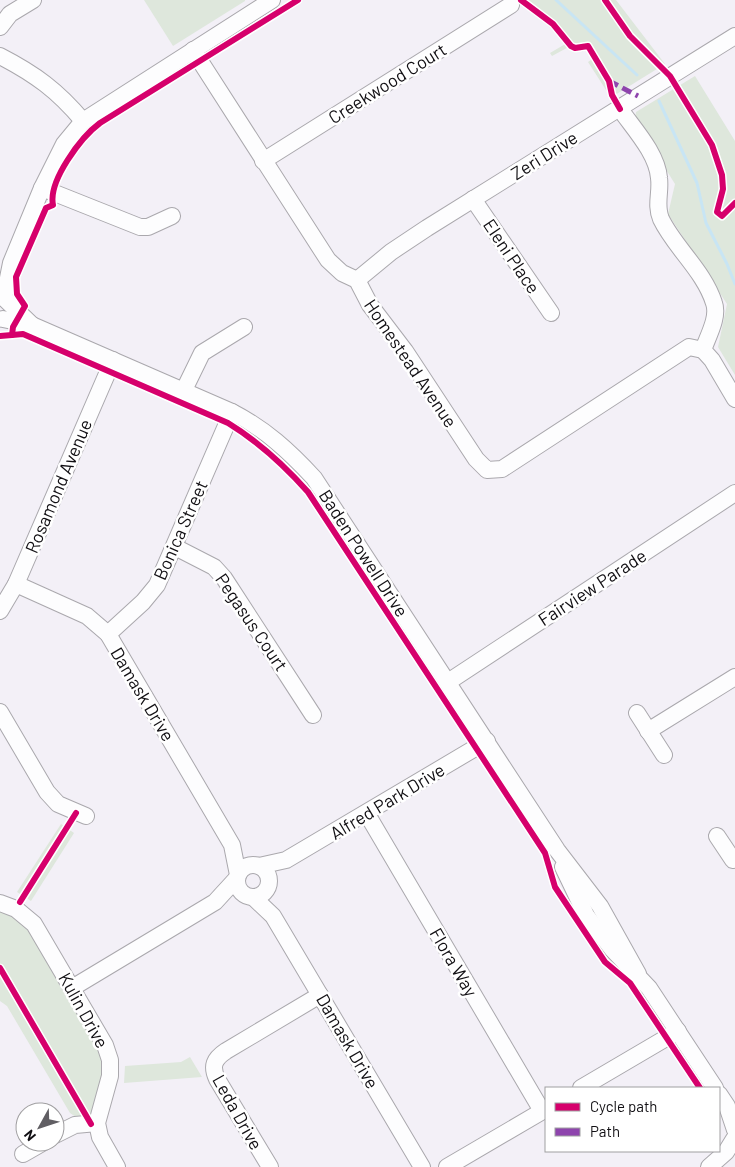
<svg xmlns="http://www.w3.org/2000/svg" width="735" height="1167" viewBox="0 0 735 1167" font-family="Barlow,sans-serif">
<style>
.green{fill:#dee7dc}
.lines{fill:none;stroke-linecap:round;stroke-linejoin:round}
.stream{stroke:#c8e5f4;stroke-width:3}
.minor-casing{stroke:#aaa8ad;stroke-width:18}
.minor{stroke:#fdfdfe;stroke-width:16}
.quiet{stroke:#8e44ad;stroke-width:5;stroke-dasharray:10 5;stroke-linecap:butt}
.cycleway-casing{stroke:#fff;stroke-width:9}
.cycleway{stroke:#d6006c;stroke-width:6}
.labels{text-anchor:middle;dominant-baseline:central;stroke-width:5;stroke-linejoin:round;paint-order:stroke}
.street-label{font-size:18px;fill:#110f13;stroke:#fff}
</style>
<rect width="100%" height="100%" fill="#f3f0f7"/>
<g class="green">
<polygon points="144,0 245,0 245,1 173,46"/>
<polygon points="520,0 616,0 665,64 615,95 608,93 588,62 594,58 588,48 582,52 576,43 552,56 550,53 567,43"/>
<polygon points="695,76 735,141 735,375 718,347 727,304 668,214 675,184 635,120 636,112"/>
<polygon points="61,824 74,833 31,901 17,892"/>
<polygon points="0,908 32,929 30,934 45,959 51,962 95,1036 105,1066 91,1114 79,1119 70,1113 7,1006 0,1001"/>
<polygon points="190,1057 202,1077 124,1083 125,1066 181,1062"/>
</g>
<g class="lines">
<g class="stream">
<polyline points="556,0 637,75"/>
<polyline points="659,101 697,183 706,223 727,264 735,284"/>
</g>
<g class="minor-casing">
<g id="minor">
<polyline points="0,27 10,14 33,0"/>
<polyline points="193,50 328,260 342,273 357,280 370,305 405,351 476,459 487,470 502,469 689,347 703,350"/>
<path d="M0 56C35 74 58 91 83 121"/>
<path d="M620 109C633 128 657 153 659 178 661 192 655 205 661 219 675 248 704 271 714 303 719 317 708 336 703 350L712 360 735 399"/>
<polyline points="263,161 511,5"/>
<polyline points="42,188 140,227 148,227 172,216"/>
<polyline points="473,199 551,313"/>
<polyline points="357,280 391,252 427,228 735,36"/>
<polyline points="4,298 11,263 42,188 64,144 83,121 272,0"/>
<polyline points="6,300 32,325"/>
<path d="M3 319 32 325 232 412C265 429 289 451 314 478L557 850 600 906 638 974"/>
<polyline points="184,390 202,353 244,327"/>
<polyline points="175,547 214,567 224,578 313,715"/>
<polyline points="16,584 87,616 108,634 232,845 238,875"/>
<polyline points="0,611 16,584 113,360"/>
<polyline points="108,634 143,602 157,585 232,412"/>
<polyline points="448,682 735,493"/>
<polyline points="0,712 47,792 58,804 86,816"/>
<polyline points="637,713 664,755"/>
<polyline points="648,731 735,677"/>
<polyline points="367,814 542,1111"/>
<polyline points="717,836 733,860"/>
<circle cx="253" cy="881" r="16"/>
<polyline points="259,866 286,860 487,741"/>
<polyline points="563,867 586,915 612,949 649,988 715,1088"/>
<polyline points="253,897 273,916 422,1167"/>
<polyline points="0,903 16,909 34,924 105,1045 110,1060 110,1076 97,1123 100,1137 117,1167"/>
<polyline points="72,988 215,902 237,878"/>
<polyline points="581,1088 678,1031"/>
<polyline points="719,1094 727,1106 735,1130"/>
<polyline points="55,1135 75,1125 97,1123"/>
<polyline points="23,1154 44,1142"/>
<path d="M270 1167 217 1079C211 1066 214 1059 226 1051L320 995"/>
<polyline points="447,1167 546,1109"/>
<polyline points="709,1167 726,1152 734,1139"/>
</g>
</g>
<use href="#minor" class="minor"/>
<polyline class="quiet" points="609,81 638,96"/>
<g class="cycleway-casing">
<g id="cycleway">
<polyline points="521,0 553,24 571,46 575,48 588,46 609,81 612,95 620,109"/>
<polyline points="605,0 630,36 670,76 712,145 722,175 723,189 717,212 722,216 735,203"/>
<path d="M12 335 23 334 228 423C259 442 284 465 308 492L545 853 555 887 605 962 630 983 700 1088"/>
<path d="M0 336 12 335 13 327 25 306 17 294 16 277 46 208 53 205C48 181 81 137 100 123L298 0"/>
<polyline points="20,902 76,813"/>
<polyline points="0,968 91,1124"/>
</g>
</g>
<use href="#cycleway" class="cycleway"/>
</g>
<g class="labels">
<g class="street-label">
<text transform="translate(387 83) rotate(-32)">Creekwood Court</text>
<text transform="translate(544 155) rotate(-32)">Zeri Drive</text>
<text transform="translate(512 256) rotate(56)">Eleni Place</text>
<text transform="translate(411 363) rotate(56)">Homestead Avenue</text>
<text transform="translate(58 486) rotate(-67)">Rosamond Avenue</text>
<text transform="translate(180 530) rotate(-66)">Bonica Street</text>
<text transform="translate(364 553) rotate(57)">Baden Powell Drive</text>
<text transform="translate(592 587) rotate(-33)">Fairview Parade</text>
<text transform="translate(252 622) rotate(56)">Pegasus Court</text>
<text transform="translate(143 694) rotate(59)">Damask Drive</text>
<text transform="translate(387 801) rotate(-31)">Alfred Park Drive</text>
<text transform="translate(454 962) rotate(60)">Flora Way</text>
<text transform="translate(84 1010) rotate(61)">Kulin Drive</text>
<text transform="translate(348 1041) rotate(60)">Damask Drive</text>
<text transform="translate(238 1112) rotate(61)">Leda Drive</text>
</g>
</g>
<rect x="545" y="1087" width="175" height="65" fill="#ffffff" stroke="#a09fa1"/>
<rect x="555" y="1103" width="25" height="8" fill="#d6006c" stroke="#a09fa1"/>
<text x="590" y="1112" font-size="15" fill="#110f13">Cycle path</text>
<rect x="555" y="1128" width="25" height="8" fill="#8e44ad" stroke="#a09fa1"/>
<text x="590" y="1137" font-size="15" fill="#110f13">Path</text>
<g transform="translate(40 1127) rotate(230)"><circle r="24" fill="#ffffff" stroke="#a09fa1"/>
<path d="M0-4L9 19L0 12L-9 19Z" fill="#605e63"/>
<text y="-8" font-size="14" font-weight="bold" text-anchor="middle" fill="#110f13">N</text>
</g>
</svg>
